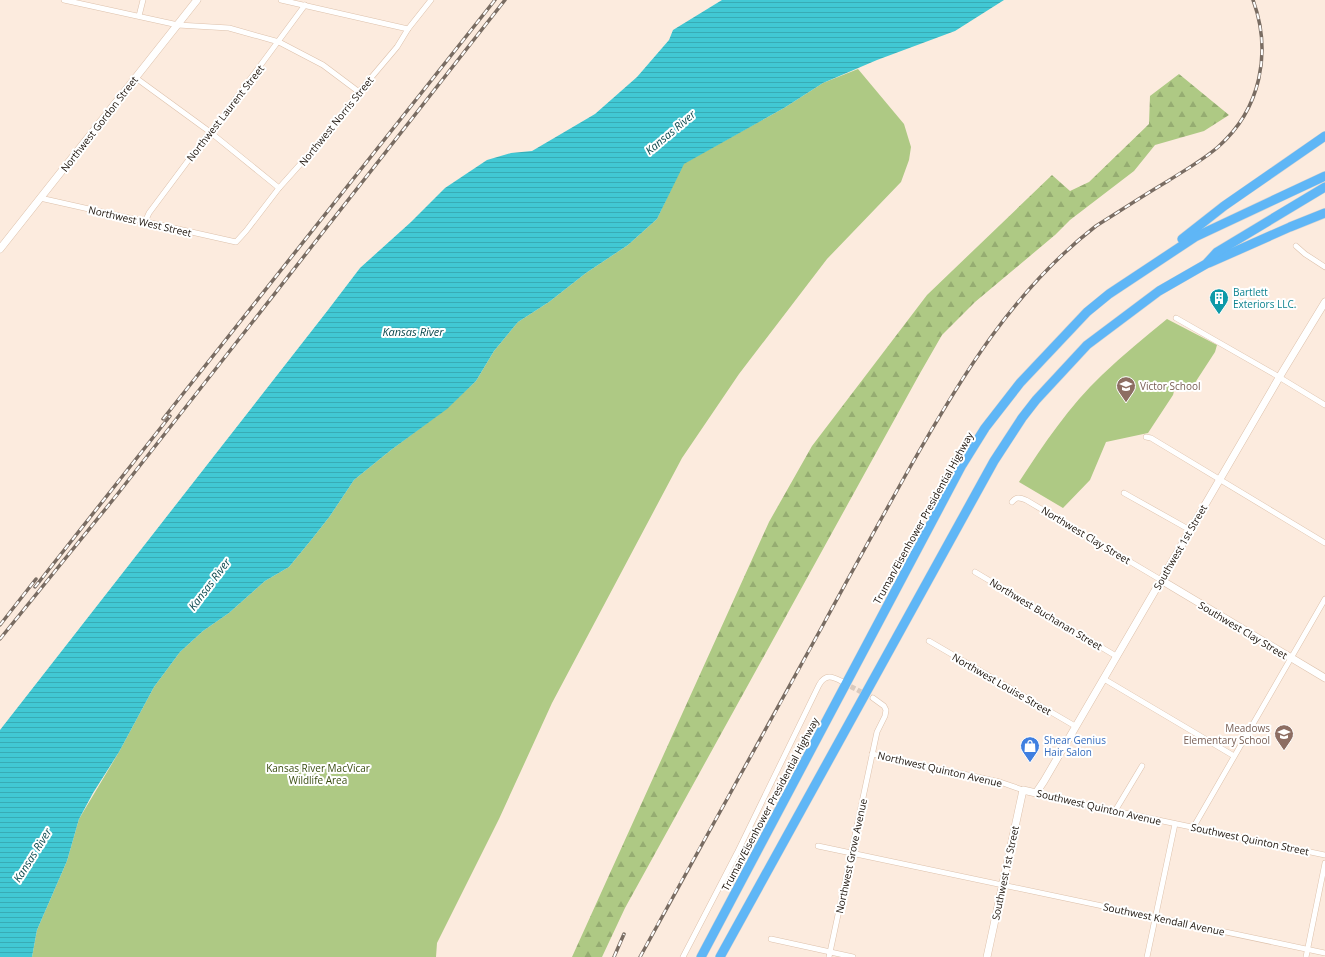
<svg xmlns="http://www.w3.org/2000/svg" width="1325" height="957" viewBox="0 0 1325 957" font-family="'Open Sans',sans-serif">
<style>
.forest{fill:url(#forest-firs)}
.park{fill:#aec984}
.water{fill:url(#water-rules)}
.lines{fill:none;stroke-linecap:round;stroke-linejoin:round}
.street-tunnel{stroke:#dacabe;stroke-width:5;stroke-dasharray:5 2.5;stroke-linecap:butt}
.street-casing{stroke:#ddc1ab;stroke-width:6}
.secondary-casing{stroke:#ddc1ab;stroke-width:8}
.highway-casing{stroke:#d6d4d3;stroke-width:10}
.street{stroke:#fff;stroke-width:5}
.secondary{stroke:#fff;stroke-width:7}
.highway{stroke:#5fb6f6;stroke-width:9}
.rail-casing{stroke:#796c62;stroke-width:3.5}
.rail{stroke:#fff;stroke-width:2;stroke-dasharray:6;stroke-linecap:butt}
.labels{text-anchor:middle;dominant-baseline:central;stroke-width:4;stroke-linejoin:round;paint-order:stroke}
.street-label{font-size:10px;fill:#1b120a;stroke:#fff}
.culture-label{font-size:10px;fill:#0d838f;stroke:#fff;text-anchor:start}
.education-label{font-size:10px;fill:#785e54;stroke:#fff;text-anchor:start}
.shop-label{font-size:10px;fill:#366cbe;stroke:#fff;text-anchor:start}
.park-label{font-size:10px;fill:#394c10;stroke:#fff}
.water-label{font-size:11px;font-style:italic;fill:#0c484d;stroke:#fff}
</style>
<defs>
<pattern id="forest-firs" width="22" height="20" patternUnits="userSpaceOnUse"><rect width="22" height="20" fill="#aec984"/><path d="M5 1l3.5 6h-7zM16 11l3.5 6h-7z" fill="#95ac71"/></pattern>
<pattern id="water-rules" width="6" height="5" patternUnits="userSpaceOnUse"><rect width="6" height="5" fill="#41c8d4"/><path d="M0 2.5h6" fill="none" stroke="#38abb5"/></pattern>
</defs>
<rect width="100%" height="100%" fill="#fcebde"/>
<polygon class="forest" points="1179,74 1229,115 1204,131 1155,145 1134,171 1070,220 1055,235 975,302 942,335 919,375 625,908 602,957 572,957 769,522 812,446 927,295 1052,175 1070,191 1089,182 1149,124 1150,96"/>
<g class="park">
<polygon points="858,69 904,124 911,147 909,160 901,182 827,259 739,374 682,458 552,703 499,819 437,943 436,957 32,957 37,930 67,861 79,819 119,752 154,687 180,652 203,631 229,613 265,581 289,567 312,539 330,516 354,480 391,450 446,409 476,381 494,351 518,322 549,302 586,273 628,245 657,219 683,164 784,108 823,83"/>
<path d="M1167 319 1217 345 1215 352 1189 392 1176 384 1173 395 1148 433 1106 442 1090 480 1063 508 1019 482C1044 444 1069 406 1102 375 1123 355 1145 337 1167 319Z"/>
</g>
<polygon class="water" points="722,0 1004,0 955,31 877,60 823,83 784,108 684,164 657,219 628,245 586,273 549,302 518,322 494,351 476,381 447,409 391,450 354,480 330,516 312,539 289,567 265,581 229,613 203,631 180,652 154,687 119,752 93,793 79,819 67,861 37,930 32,957 0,957 0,730 328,310 360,268 411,222 445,188 487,160 511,153 532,151 595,114 637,77 669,40 673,30"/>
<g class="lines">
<polyline class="street-tunnel" points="844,683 873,698"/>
<g class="street-casing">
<g id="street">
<polyline points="64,0 178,25 229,28 279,42 323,65 359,92"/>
<polyline points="281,0 408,29"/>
<polyline points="139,16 143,0"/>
<polyline points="136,78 210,132 279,188"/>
<polyline points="40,198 236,242 246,231 279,188 321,141 359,92 397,47 408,29 431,0"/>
<polyline points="145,222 149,213 205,138 214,128 305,5"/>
<polyline points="1296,246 1305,254 1325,267"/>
<polyline points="1176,318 1274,374 1325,405"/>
<polyline points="1146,437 1151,438 1325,543"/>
<polyline points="1124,493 1190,530"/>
<path d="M1012 502C1016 497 1019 497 1026 500L1161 580"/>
<polyline points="975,572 1116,656"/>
<polyline points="929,641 1075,726"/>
<polyline points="1104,679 1234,756"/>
<polyline points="872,754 1000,782 1023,790"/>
<polyline points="1036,793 1115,811 1325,855"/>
<polyline points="1115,811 1142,766"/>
<polyline points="1193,828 1325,599"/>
<polyline points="818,846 1325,953"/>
<polyline points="771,939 853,957"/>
<path d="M683 957 737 853 819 685C826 673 833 677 843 682"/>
<polyline points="829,957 877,732 885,716 886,710 884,706 873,698"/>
<polyline points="1147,957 1175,824"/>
<polyline points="1306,957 1325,863"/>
</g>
</g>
<g class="secondary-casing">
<g id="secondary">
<polyline points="0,249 197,0"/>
<polyline points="1161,580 1325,678"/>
<polyline points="987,957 1023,790 1036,793 1044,781 1283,371 1325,302"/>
</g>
</g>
<g class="highway-casing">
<g id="highway">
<polyline points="1182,239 1224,206 1325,136"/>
<polyline points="1209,263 1290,227 1325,213"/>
<polyline points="701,957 962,465 985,428 1020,383 1087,312 1109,294 1195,237 1325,176"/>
<polyline points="720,957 994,461 1022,418 1036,400 1087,345 1159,291 1206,264 1217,252 1325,187"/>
</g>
</g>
<use href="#street" class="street"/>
<use href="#secondary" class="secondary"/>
<use href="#highway" class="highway"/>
<g class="rail-casing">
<g id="rail">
<polyline points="163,419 495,0"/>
<polyline points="35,587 170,416"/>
<polyline points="0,625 36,579"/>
<polyline points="0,639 116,496 505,0"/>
<polyline points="614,957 624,934"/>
<path d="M640 957C700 846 763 736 823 625 851 573 880 521 909 469 960 379 1013 290 1096 226 1120 211 1144 195 1168 181 1185 170 1203 160 1218 147 1261 109 1272 52 1253 0"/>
</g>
</g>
<use href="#rail" class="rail"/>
</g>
<defs>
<g id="building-pin" transform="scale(1)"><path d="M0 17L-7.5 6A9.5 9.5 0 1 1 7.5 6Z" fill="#0f9aa8" stroke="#fff"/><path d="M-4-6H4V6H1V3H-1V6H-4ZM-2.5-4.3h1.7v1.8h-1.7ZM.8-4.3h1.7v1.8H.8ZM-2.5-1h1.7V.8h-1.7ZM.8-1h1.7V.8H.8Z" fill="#fff"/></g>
<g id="school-pin" transform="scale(1)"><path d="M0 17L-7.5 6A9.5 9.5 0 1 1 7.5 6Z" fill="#8d6e63" stroke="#fff"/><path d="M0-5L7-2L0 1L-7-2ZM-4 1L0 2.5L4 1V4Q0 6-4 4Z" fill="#fff"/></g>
<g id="shop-pin" transform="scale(1)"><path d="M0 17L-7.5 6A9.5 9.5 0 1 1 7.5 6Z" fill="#3f7fe0" stroke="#fff"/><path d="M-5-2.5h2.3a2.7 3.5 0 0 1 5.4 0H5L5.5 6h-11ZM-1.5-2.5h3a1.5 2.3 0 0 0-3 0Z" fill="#fff"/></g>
</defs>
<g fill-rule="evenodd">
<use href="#building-pin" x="1219" y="298"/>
<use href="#school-pin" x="1126" y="386"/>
<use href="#school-pin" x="1284" y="734"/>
<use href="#shop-pin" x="1030" y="746"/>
</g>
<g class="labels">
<g class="street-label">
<text transform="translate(225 113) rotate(-52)">Northwest Laurent Street</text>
<text transform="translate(336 121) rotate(-51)">Northwest Norris Street</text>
<text transform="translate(99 124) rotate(-52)">Northwest Gordon Street</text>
<text transform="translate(140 221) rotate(13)">Northwest West Street</text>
<text transform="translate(923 518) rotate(-61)">Truman/Eisenhower Presidential Highway</text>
<text transform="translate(1086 535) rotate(31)">Northwest Clay Street</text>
<text transform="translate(1180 547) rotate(-60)">Southwest 1st Street</text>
<text transform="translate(1046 614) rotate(31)">Northwest Buchanan Street</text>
<text transform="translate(1243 630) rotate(31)">Southwest Clay Street</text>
<text transform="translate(1002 684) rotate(30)">Northwest Louise Street</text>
<text transform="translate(940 769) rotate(13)">Northwest Quinton Avenue</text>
<text transform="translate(770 804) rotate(-62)">Truman/Eisenhower Presidential Highway</text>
<text transform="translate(1099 807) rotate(13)">Southwest Quinton Avenue</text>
<text transform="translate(1250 839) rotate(12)">Southwest Quinton Street</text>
<text transform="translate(851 856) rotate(-78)">Northwest Grove Avenue</text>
<text transform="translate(1005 873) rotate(-78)">Southwest 1st Street</text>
<text transform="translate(1164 919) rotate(12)">Southwest Kendall Avenue</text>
</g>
<g class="culture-label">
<text x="1233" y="292">Bartlett<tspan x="1233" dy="12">Exteriors LLC.</tspan></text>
</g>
<g class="education-label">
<text x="1140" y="386">Victor School</text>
<text x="1270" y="728" text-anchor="end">Meadows<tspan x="1270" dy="12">Elementary School</tspan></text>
</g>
<g class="shop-label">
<text x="1044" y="740">Shear Genius<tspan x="1044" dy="12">Hair Salon</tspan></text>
</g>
<g class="park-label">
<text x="318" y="768">Kansas River MacVicar<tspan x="318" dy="12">Wildlife Area</tspan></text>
</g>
<g class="water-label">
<text transform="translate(670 132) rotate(-40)">Kansas River</text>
<text x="413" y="331">Kansas River</text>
<text transform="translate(209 584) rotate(-53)">Kansas River</text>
<text transform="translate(32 855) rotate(-58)">Kansas River</text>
</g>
</g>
</svg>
